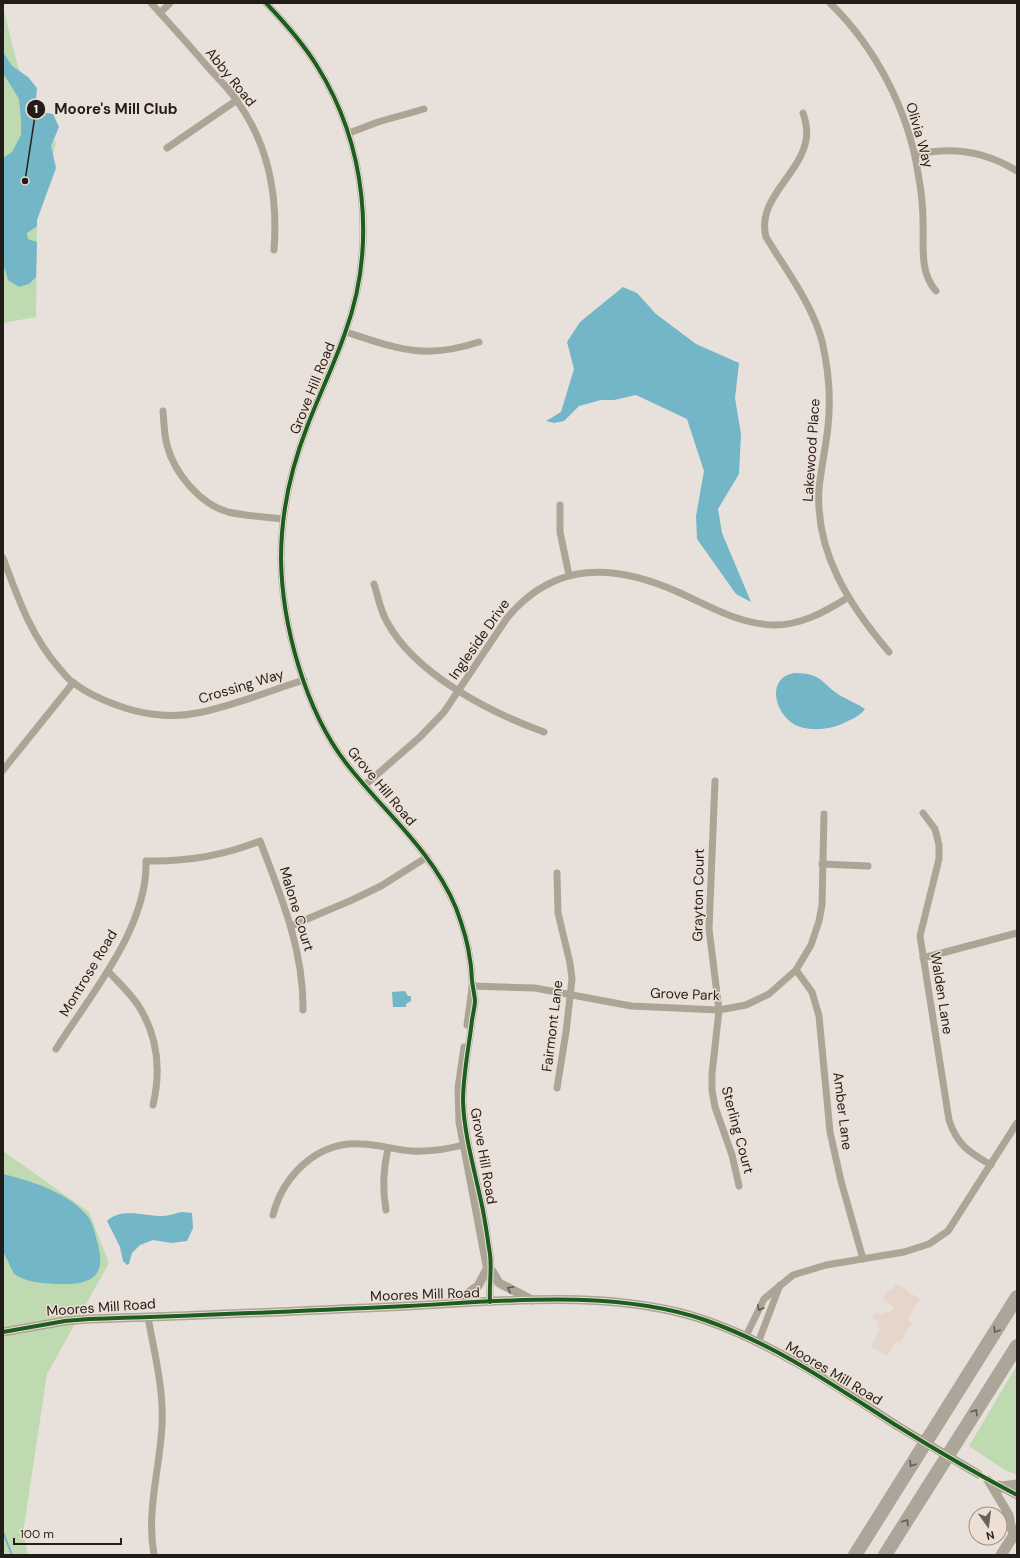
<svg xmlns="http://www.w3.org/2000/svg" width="1020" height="1558" viewBox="0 0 1020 1558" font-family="'DM Sans',sans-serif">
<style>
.built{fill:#e5d5ca}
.green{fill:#bfdab1}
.water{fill:#72b6c7}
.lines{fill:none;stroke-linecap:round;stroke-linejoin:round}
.stream{stroke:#72b6c7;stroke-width:2}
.minor{stroke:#aca595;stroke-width:7}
.tertiary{stroke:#aca595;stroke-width:9}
.secondary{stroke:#aca494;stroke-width:11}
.motorway{stroke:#aca69a;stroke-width:14}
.tertiary-bridge{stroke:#aca595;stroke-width:9}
.cycleway-casing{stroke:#eedfd5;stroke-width:6}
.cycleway{stroke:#1b5e20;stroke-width:4}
.oneway{stroke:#615a51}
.oneway2{stroke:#615b53}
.labels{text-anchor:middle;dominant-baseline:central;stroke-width:3;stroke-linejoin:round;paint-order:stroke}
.street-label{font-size:14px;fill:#231d19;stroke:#eedfd5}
.leader{fill:none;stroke:#231d19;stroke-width:1.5}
.callout-dot{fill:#231d19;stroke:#eedfd5;stroke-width:1.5}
.mark-label{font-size:12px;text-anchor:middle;font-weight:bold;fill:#fff}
.callout-label{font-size:15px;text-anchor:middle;font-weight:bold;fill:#231d19;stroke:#eedfd5;stroke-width:3;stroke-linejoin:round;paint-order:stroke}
</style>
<rect width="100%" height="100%" fill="#e8e0db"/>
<polygon class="built" points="896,1284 910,1292 910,1296 912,1294 920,1299 908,1319 912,1323 900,1343 896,1341 887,1356 871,1347 880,1329 877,1326 879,1322 872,1318 876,1311 883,1315 886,1312 889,1314 894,1307 883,1299 888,1290 891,1291"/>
<g class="green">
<polygon points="3,8 18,67 56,143 37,220 36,317 3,323"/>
<polygon points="3,1151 89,1212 109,1263 47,1374 23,1533 28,1555 3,1555"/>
<polygon points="1017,1365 1017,1475 1005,1470 969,1446"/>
</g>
<g class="water">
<polygon points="3,52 12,66 28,77 37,88 35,111 53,114 59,127 51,146 56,168 37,220 37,226 27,233 28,239 37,242 36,277 29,284 19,287 8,280 5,269 3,267 3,158 12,152 21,135 21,121 19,99 3,73"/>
<polygon points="623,287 637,293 656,314 696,344 739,363 735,398 741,434 739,474 718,509 722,533 751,602 736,594 697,539 696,516 704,471 687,419 636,395 614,400 601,400 579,406 564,421 554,423 546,421 561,412 574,369 567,342 580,322"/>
<path d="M794 673C826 673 822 687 845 698 852 702 858 704 865 709 859 717 851 719 842 724 828 730 805 732 792 723 774 710 767 678 794 673Z"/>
<polygon points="405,991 408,996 411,996 411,1001 406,1004 406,1007 393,1007 392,992"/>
<path d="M3 1174C33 1182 69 1192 89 1218 93 1224 95 1234 97 1241 108 1277 91 1285 58 1284 41 1283 28 1283 14 1274L3 1251Z"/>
<path d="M182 1212 192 1213 193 1228 187 1241 171 1243 153 1240 140 1245 132 1253 129 1264 127 1265 123 1261 120 1247 107 1221C120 1207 146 1216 163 1216 169 1216 175 1213 182 1212Z"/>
</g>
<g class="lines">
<polyline class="stream" points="3,1532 12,1555"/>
<g class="minor">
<path d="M151 3C170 24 189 45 207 66 217 78 229 88 237 101 269 145 278 197 274 250"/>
<path d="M266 3C285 23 303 43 317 66 366 144 377 246 345 333 334 365 319 395 307 427 291 468 281 515 281 559 282 625 305 710 346 763 383 811 432 850 456 908 462 924 468 942 470 960 472 969 471 978 473 987 473 988 475 999 475 1000 475 1006 473 1014 472 1020 469 1047 463 1074 463 1101 464 1134 474 1168 481 1201 485 1218 487 1236 490 1254 492 1270 489 1286 490 1302"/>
<path d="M830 3C876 48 908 110 918 173 921 189 923 205 923 222 924 245 919 272 936 291"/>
<polyline points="160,13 170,3"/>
<path d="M803 113C806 122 808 131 806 140 800 175 756 199 766 237 786 270 812 304 822 341 828 367 831 399 828 426 826 447 821 468 819 489 815 553 850 606 889 652"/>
<polyline points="349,133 378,122 424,109"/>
<polyline points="167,148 237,100"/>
<path d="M915 155C951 146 985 151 1017 171"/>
<path d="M346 332C398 349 424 360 479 342"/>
<path d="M163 411C164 422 164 434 167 445 174 473 200 504 228 512 246 516 265 517 283 519"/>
<polyline points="560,505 560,532 569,575"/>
<path d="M3 558C18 598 31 636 59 668 64 673 68 680 74 683 89 695 107 702 125 708 147 715 174 718 197 713 234 706 268 691 304 680"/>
<path d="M374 584C378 596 380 610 387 622 415 674 489 712 544 732"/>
<polyline points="3,770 73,683"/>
<polyline points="715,781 709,929 719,1010 712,1074 712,1090 715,1107 732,1155 739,1186"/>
<path d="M365 785 420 737 444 712 507 618C555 560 615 564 678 592 709 606 737 623 772 625 799 626 825 612 847 598"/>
<path d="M923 813 935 829 939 845V859L920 936 949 1120C957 1145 969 1152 991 1165"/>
<polyline points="822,864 868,866"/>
<polyline points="291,926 352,900 381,886 427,857"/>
<polyline points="923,958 1017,933"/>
<polyline points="796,970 812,992 819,1016 830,1132 841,1181 863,1259"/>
<path d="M108 971C118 982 130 993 138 1005 158 1036 161 1071 153 1105"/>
<polyline points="472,986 535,988 631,1006 719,1010 746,1005 769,994 796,970 811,945 819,921 822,905 824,814"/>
<polyline points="467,1025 472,988"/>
<polyline points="464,1047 458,1088 459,1122 488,1276"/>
<path d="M56 1049C90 995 148 928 146 861 186 862 223 856 260 841 281 896 304 951 303 1010"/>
<polyline points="557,1088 566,1032 572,979 570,963 558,913 557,873"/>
<path d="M386 1210C382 1188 383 1170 388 1148"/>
<path d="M273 1215C283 1176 317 1141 361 1144 378 1144 395 1150 412 1151 431 1152 449 1149 467 1144"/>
<path d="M148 1317C154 1352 164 1389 162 1425 160 1469 146 1511 154 1555"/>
<polyline points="746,1336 764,1299 793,1275 826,1265 904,1252 929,1244 948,1231 1017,1123"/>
<polyline points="758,1343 780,1285"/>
</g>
<g class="tertiary">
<polyline points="492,1271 499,1283 532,1300"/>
<polyline points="454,1303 478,1286 486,1271"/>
<path d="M3 1332 65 1321 89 1319C195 1316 302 1311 408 1306 503 1301 614 1289 705 1320 774 1344 835 1385 896 1425"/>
<polyline points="988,1480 1009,1515 1013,1536"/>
<polyline points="999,1485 1017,1495"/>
</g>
<g class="secondary">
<polyline points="1001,1487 1017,1485"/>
<polyline points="1001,1555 1017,1530"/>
</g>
<g class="motorway">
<polyline points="855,1555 1017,1297"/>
<polyline points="885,1555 1017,1346"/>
</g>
<polyline class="tertiary-bridge" points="896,1425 978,1474"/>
<g class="cycleway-casing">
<g id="cycleway">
<path d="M266 3C285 23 303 43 317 66 366 144 377 246 345 333 334 365 319 395 307 427 291 468 281 515 281 559 282 625 305 710 346 763 383 811 432 850 456 908 462 924 468 942 470 960 472 969 471 978 473 987 473 988 475 999 475 1000 475 1006 473 1014 472 1020 469 1047 463 1074 463 1101 464 1134 474 1168 481 1201 485 1218 487 1236 490 1254 492 1270 489 1286 490 1302"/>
<path d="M3 1332 65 1321 89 1319C195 1316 302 1311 408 1306 503 1301 614 1289 705 1320 774 1344 833 1385 894 1424 934 1449 975 1473 1017 1495"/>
</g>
</g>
<use href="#cycleway" class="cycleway"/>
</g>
<defs><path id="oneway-chevron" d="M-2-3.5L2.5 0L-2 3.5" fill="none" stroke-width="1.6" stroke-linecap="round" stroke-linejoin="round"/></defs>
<g class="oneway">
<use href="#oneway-chevron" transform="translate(510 1289) rotate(-151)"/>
<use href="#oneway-chevron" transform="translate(760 1308) rotate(116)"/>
</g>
<g class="oneway2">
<use href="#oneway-chevron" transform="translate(996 1330) rotate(122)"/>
<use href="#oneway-chevron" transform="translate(975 1412) rotate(-58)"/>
<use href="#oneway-chevron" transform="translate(912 1464) rotate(122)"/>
<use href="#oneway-chevron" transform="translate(906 1522) rotate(-58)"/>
</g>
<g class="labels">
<g class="street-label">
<text transform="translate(231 77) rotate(51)">Abby Road</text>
<text transform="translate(920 135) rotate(74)">Olivia Way</text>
<text transform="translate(312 388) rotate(-68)">Grove Hill Road</text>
<text transform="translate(811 450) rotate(-86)">Lakewood Place</text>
<text transform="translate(479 639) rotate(-55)">Ingleside Drive</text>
<text transform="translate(241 686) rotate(-17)">Crossing Way</text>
<text transform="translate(382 786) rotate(50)">Grove Hill Road</text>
<text transform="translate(698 895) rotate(-89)">Grayton Court</text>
<text transform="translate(297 909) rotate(73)">Malone Court</text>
<text transform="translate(88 973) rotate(-59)">Montrose Road</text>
<text transform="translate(942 993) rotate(81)">Walden Lane</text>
<text transform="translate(685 994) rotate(2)">Grove Park</text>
<text transform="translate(552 1026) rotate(-83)">Fairmont Lane</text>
<text transform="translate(843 1111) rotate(83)">Amber Lane</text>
<text transform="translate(738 1130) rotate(75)">Sterling Court</text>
<text transform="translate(484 1156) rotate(80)">Grove Hill Road</text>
<text transform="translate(425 1294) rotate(-2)">Moores Mill Road</text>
<text transform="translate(101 1307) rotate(-4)">Moores Mill Road</text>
<text transform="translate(834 1373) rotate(31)">Moores Mill Road</text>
</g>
</g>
<path class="leader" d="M25 181L36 109"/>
<g class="callout-dot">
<circle cx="25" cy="181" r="4"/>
<circle cx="36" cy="109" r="10"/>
</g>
<g class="mark-label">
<text x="36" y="113">1</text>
</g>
<g class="callout-label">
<text x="116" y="114">Moore's Mill Club</text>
</g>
<rect width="1020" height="1558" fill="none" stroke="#231d19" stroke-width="8"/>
<g transform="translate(988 1526) rotate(166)"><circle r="19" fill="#eedfd5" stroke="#9d918a"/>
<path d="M0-3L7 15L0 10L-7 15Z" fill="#68615d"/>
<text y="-6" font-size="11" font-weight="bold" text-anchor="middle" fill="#231d19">N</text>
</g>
<path d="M14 1538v6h107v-6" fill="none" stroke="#231d19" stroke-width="2"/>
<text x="20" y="1538" font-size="12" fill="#231d19" stroke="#eedfd5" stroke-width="3" paint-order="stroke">100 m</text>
</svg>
